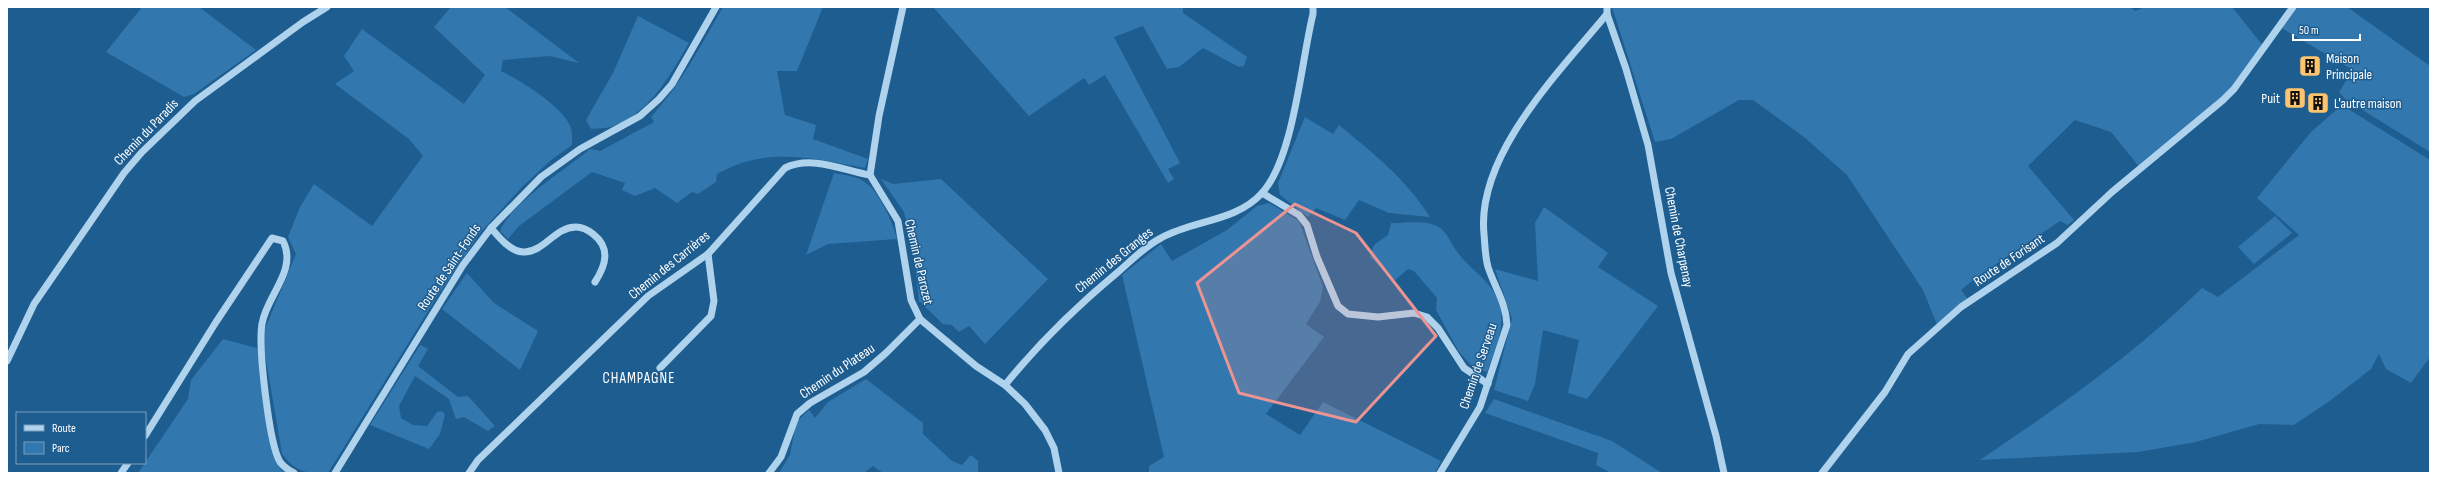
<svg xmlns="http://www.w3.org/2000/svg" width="2437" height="480" viewBox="0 0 2437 480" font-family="'Sofia Sans Condensed',sans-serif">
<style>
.green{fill:#3277ae}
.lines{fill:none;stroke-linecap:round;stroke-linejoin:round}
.minor{stroke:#afd2ed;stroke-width:7}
.marked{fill:#ea9494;fill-opacity:0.2;stroke:#ea9494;stroke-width:3;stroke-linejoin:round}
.labels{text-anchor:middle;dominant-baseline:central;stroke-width:3;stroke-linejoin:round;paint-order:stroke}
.poi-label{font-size:14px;fill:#fff;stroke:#1e5d90;text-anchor:start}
.street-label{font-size:14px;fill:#fff;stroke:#1e5d90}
.neighbourhood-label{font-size:15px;letter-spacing:1px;fill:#fff;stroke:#1e5d90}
</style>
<rect width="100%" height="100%" fill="#1e5d90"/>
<g class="green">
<polygon points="142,7 199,7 256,50 194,94 184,97 106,52"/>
<path d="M451 7H505L579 63 550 56 503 60 501 71C520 80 563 107 570 126 573 132 572 139 572 145L551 160 522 187 480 233 435 300 328 473C305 473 297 473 282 454L262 336 296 254 288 237 300 207 314 184 372 226 423 156 409 139 335 84 354 71 344 56 362 29 464 104 485 75 434 27Z"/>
<path d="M723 7H823L797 71H777L785 115 816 125 813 139 868 159 865 168C827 161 787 151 749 161 738 163 727 169 717 174L716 182 698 194 692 192 677 203 655 188 635 196 622 190 625 183 592 172 519 226 508 239 500 231C512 202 565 170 590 149L600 151 654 122 651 117C681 84 701 45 723 7Z"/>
<polygon points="933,7 1183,7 1183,13 1247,57 1244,66 1239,67 1203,48 1179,67 1167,69 1143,26 1114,37 1180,163 1168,169 1174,179 1168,183 1105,75 1089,85 1084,78 1029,116"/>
<polygon points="1612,7 2130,7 2135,11 2145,7 2232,7 2264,47 2234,89 2141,169 2111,132 2075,120 2028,166 2074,220 2068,225 2060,221 1977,277 1961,290 1970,302 1938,327 1923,290 1847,175 1804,137 1753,100 1739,100 1671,139 1655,142"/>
<polygon points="2293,7 2347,7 2430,66 2430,152 2345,99 2339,92 2353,70 2278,26"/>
<path d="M638 16 689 43C670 75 650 113 613 126 607 129 598 128 591 129L586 120 613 73Z"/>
<path d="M2342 105 2430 160V357L2411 383 2386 369 2379 354 2371 369 2331 400 2294 425 2259 424 2196 442 2138 452 1980 460C2057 408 2135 354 2202 288L2218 297 2299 235 2257 198 2311 132Z"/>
<path d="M1305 117 1333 134 1339 125C1373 153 1406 179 1430 217L1389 213 1359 200 1345 220 1316 208 1308 217 1280 195 1278 183Z"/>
<path d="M834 173C844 175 858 176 866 183 880 193 893 223 897 239L828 244 806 255Z"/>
<polygon points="881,179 893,184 941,179 1048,279 985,344 969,326 959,332 952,325 943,324 919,301 913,245 904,212"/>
<polygon points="1269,203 1299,221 1323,287 1320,302 1306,324 1324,337 1266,414 1300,435 1323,402 1441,461 1435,473 1149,473 1149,466 1164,457 1122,275 1161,244 1172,261 1227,230 1257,206"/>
<polygon points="1544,207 1608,253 1598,267 1658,306 1587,399 1568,393 1579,340 1543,330 1535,384 1528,401 1494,390 1512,319 1495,269 1538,281 1535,223"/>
<polygon points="2275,216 2292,233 2254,264 2238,247"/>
<path d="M1391 223C1405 223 1425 220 1437 226 1447 231 1451 244 1458 253 1474 274 1498 284 1501 313 1504 333 1493 354 1487 372L1473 367 1459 352 1436 310 1437 298 1414 271 1408 269 1395 280 1370 257 1374 245 1388 235Z"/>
<polygon points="467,273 494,303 538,331 520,370 442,309"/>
<polygon points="223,339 257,348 274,458 281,470 286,473 138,473 188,399 191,380"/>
<polygon points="420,345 428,349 418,366 458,397 468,396 495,426 488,431 464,417 456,419 449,399 415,376 399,406 401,418 413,425 427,426 437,412 442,411 445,415 440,434 429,449 370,425"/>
<polygon points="866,379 923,423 923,434 952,461 962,465 971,455 978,461 978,471 980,473 883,473 873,466 864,473 779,473 790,455 796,422 809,410 815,418 828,402"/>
<polygon points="1494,399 1612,441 1662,473 1611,473 1596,465 1598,453 1485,413"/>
</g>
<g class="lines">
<g class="minor">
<polyline points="903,7 879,116 870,175 898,221 911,300 920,319 976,366 1005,385 1025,404 1045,430 1054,448 1059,473"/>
<polyline points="1607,7 1607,14 1626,69 1648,145 1671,273 1716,436 1724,473"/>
<polyline points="1262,193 1299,215 1307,225 1317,257 1338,306 1348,314 1378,317 1414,313 1427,317 1438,328 1464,368 1488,384"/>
<path d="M491 228C499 237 511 253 525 252 545 251 555 227 576 227 582 227 588 230 593 234 611 248 606 265 595 282"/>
<polyline points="7,361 34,304 124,173 142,152 195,101 303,22 327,7"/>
<polyline points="660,368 711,316 714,301 708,254"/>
<path d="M1005 385C1039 343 1077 306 1118 272 1132 260 1145 246 1161 238 1193 220 1236 222 1262 193 1294 158 1301 62 1313 14V7"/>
<path d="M145 436 216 322 272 238 283 241C298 271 266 296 262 324 258 346 269 444 280 462 284 467 288 470 294 473"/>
<polyline points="121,473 128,463"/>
<polyline points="335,473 463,265 491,228 541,177 580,149 640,116 659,99 672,84 716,7"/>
<path d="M469 473 478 460 648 296 708 254 785 168C811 155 843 170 870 175"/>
<polyline points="769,473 781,457 797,414 810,403 864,372 886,353 920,319"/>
<path d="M1440 473 1480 407 1507 325C1506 303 1495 288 1488 267 1485 257 1485 245 1484 234 1476 155 1560 71 1607 14"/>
<polyline points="1822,473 1885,392 1908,354 1961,307 2057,243 2112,192 2223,100 2234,89 2293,7"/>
</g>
</g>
<path class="marked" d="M1295 204 1356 233 1436 336 1356 422 1239 393 1197 283Z"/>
<defs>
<g id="building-square" transform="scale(1.15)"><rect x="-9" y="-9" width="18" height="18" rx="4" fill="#fcc46e" stroke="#1e5d90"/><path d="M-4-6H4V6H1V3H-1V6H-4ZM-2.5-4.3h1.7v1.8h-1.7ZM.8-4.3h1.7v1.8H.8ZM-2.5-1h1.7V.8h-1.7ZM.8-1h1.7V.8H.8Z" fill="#111"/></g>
</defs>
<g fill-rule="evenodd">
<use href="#building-square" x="2310" y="66"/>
<use href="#building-square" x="2295" y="98"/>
<use href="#building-square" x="2318" y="103"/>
</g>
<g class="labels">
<g class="poi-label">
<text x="2326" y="58">Maison<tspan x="2326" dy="16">Principale</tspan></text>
<text x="2280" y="98" text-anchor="end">Puit</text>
<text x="2334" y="103">L'autre maison</text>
</g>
<g class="street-label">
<text transform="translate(146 132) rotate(-46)">Chemin du Paradis</text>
<text transform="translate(1679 237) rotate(79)">Chemin de Charpenay</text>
<text transform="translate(1114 260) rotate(-39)">Chemin des Granges</text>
<text transform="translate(2009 260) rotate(-34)">Route de Forisant</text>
<text transform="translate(919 262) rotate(77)">Chemin de Parozet</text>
<text transform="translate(669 265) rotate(-39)">Chemin des Carrières</text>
<text transform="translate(449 267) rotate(-56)">Route de Saint-Fonds</text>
<text transform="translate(1478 366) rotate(-71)">Chemin de Serveau</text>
<text transform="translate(837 371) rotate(-34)">Chemin du Plateau</text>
</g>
<g class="neighbourhood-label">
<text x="639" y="378">CHAMPAGNE</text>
</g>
</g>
<rect width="2437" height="480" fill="none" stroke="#ffffff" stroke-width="16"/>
<rect x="16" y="412" width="130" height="52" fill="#1e5d90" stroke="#789ebc"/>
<rect x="24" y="425" width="20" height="6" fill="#afd2ed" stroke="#789ebc"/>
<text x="52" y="432" font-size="12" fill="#ffffff">Route</text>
<rect x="24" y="442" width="20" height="12" fill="#3277ae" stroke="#789ebc"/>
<text x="52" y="452" font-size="12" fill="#ffffff">Parc</text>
<path d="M2293 34v6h67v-6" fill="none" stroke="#ffffff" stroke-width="2"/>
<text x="2299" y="34" font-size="12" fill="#ffffff" stroke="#1e5d90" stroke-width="3" paint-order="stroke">50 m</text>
</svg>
